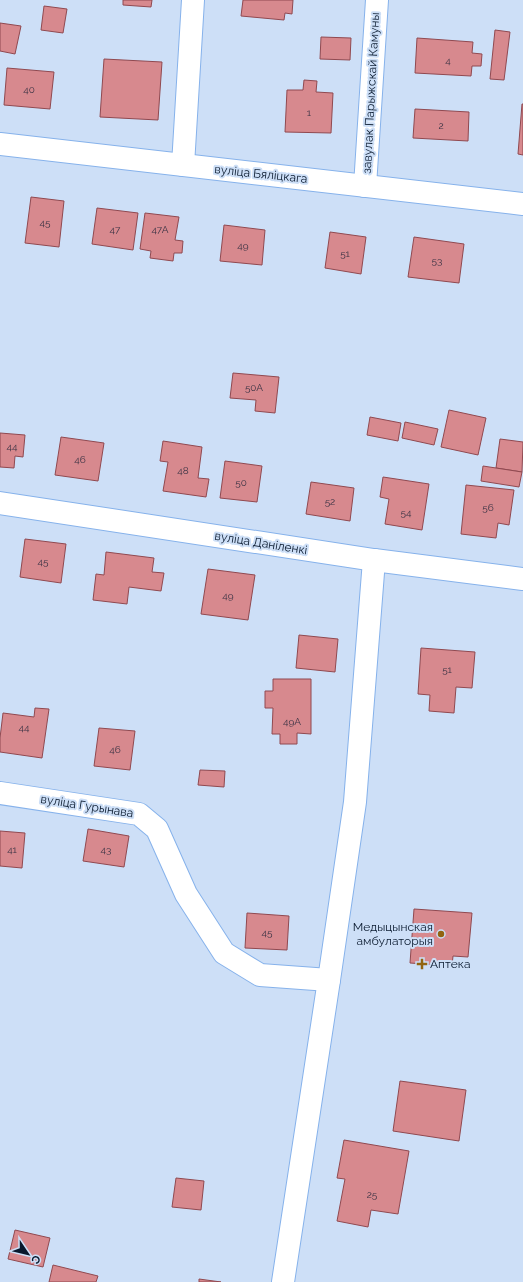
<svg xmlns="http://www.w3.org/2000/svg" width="523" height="1282" viewBox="0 0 523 1282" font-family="Raleway,sans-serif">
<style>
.building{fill:#d7898e;stroke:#904950}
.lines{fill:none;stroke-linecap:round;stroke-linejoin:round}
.street-casing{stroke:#86b2eb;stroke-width:24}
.street{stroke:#fff;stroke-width:22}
.poi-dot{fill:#926410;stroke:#cddff7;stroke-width:1.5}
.labels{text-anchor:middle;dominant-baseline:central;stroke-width:4;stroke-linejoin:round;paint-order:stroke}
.number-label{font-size:10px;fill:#3c3445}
.street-label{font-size:12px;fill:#08182d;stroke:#cddff7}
.poi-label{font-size:12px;fill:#08182d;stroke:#cddff7;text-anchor:end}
</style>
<rect width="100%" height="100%" fill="#cddff7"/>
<g class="building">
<polygon points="123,0 152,0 151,7 123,5"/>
<polygon points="243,0 293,0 292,14 285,13 284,20 241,16"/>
<polygon points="44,6 67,9 63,33 41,30"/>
<polygon points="0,23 21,26 15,54 0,51"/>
<polygon points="495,30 510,32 504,80 490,79"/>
<polygon points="321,37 351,38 350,60 320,59"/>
<polygon points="417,38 473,42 472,53 482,54 481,66 472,66 471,76 415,73"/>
<polygon points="104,59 162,62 158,120 100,117"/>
<polygon points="7,68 54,72 50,109 4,105"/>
<polygon points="304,80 317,81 316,92 333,93 331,133 285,132 287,90 303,90"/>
<polygon points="522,104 523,104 523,155 518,154"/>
<polygon points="415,109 469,112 468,141 413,138"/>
<polygon points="31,197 64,201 59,247 25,243"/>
<polygon points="97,208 138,213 133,250 92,244"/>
<polygon points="145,213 179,217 175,240 183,241 182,253 174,253 173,261 150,258 151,251 140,249"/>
<polygon points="224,225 265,230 262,265 220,261"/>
<polygon points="330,232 366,237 361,274 325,268"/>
<polygon points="414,237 464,244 459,283 408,277"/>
<polygon points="233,373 279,377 275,413 255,411 256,400 230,398"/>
<polygon points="449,410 486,418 478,455 441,447"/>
<polygon points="370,417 401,423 398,441 367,435"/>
<polygon points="405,422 438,429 434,445 402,438"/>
<polygon points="0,433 25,435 23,457 15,456 14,468 0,467"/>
<polygon points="61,437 104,443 98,481 55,475"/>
<polygon points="500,439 523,442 522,472 496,468"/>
<polygon points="163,441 202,447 198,478 209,479 206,497 163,491 168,462 160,461"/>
<polygon points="225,461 262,466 257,502 220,498"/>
<polygon points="483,466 522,472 519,487 481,481"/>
<polygon points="383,477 429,484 422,530 385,524 389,499 380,497"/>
<polygon points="311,482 354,488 350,521 306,514"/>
<polygon points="466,485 514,490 509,525 498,523 496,538 461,534"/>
<polygon points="25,539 66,544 61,583 20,577"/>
<polygon points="106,552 154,558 152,572 164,573 161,591 129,587 127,604 93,600 96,574 104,575"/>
<polygon points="208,569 255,575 248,620 201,614"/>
<polygon points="299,635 338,639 335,672 296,668"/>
<polygon points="421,648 475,652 472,688 456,687 454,713 429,711 430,695 418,694"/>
<polygon points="273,679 311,679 311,734 297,733 297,744 280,744 280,734 272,734 273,708 265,708 265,691 273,691"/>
<polygon points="35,708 49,709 42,758 0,752 0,738 3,713 34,717"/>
<polygon points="99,728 135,731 130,770 94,766"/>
<polygon points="200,770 225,771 224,787 198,785"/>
<polygon points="88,829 129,836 124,867 83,861"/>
<polygon points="0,831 25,833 22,868 0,866"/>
<polygon points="414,909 472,913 468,957 453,956 452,966 410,963"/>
<polygon points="247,913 289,916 287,950 245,948"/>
<polygon points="400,1081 466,1090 459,1141 393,1131"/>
<polygon points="344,1140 409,1151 398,1214 371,1210 368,1227 337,1221 345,1179 337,1178"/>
<polygon points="176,1178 204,1181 201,1210 172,1207"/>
<polygon points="15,1230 50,1238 43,1267 8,1259"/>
<polygon points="53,1265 98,1276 96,1282 49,1282"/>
<polygon points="199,1279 221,1282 199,1282"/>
</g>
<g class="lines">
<g class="street-casing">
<g id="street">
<polyline points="0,144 523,204"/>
<polyline points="183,165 193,0"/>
<polyline points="365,186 377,0"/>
<polyline points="0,503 374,560 523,579"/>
<polyline points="0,793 139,814 157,829 186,894 224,953 260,975 329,980"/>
<polyline points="283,1282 329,980 355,802 374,560"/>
</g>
</g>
<use href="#street" class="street"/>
</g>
<g class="poi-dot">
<circle cx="441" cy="934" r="4"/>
<path d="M420 958h4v4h4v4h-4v4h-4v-4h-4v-4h4z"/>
</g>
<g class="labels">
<g class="number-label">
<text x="448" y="60">4</text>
<text x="29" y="89">40</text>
<text x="309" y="112">1</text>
<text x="441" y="125">2</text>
<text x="45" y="222">45</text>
<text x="115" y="229">47</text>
<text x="160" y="229">47А</text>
<text x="243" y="245">49</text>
<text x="345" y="253">51</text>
<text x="437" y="260">53</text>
<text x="254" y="387">50А</text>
<text x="12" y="446">44</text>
<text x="80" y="459">46</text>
<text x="183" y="470">48</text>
<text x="241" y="482">50</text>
<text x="330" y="501">52</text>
<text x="488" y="507">56</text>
<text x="406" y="512">54</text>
<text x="43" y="561">45</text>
<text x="228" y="595">49</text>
<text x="447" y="669">51</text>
<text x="292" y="721">49А</text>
<text x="24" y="727">44</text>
<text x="115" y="749">46</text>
<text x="12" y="849">41</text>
<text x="106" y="849">43</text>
<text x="267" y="932">45</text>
<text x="372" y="1194">25</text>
</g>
<g class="street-label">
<text transform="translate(371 93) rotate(-87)">завулак Парыжскай Камуны</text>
<text transform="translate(261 174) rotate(6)">вуліца Бяліцкага</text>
<text transform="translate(261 543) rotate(9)">вуліца Даніленкі</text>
<text transform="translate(87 806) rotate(9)">вуліца Гурынава</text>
</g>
<g class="poi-label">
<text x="433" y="927">Медыцынская<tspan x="433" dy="14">амбулаторыя</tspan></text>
<text x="430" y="964" text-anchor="start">Аптека</text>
</g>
</g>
<g transform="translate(28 1254) rotate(125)" stroke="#cddff7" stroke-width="3" paint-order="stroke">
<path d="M0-3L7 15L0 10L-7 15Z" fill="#08182d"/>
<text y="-6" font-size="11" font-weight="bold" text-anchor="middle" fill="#08182d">С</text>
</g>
</svg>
